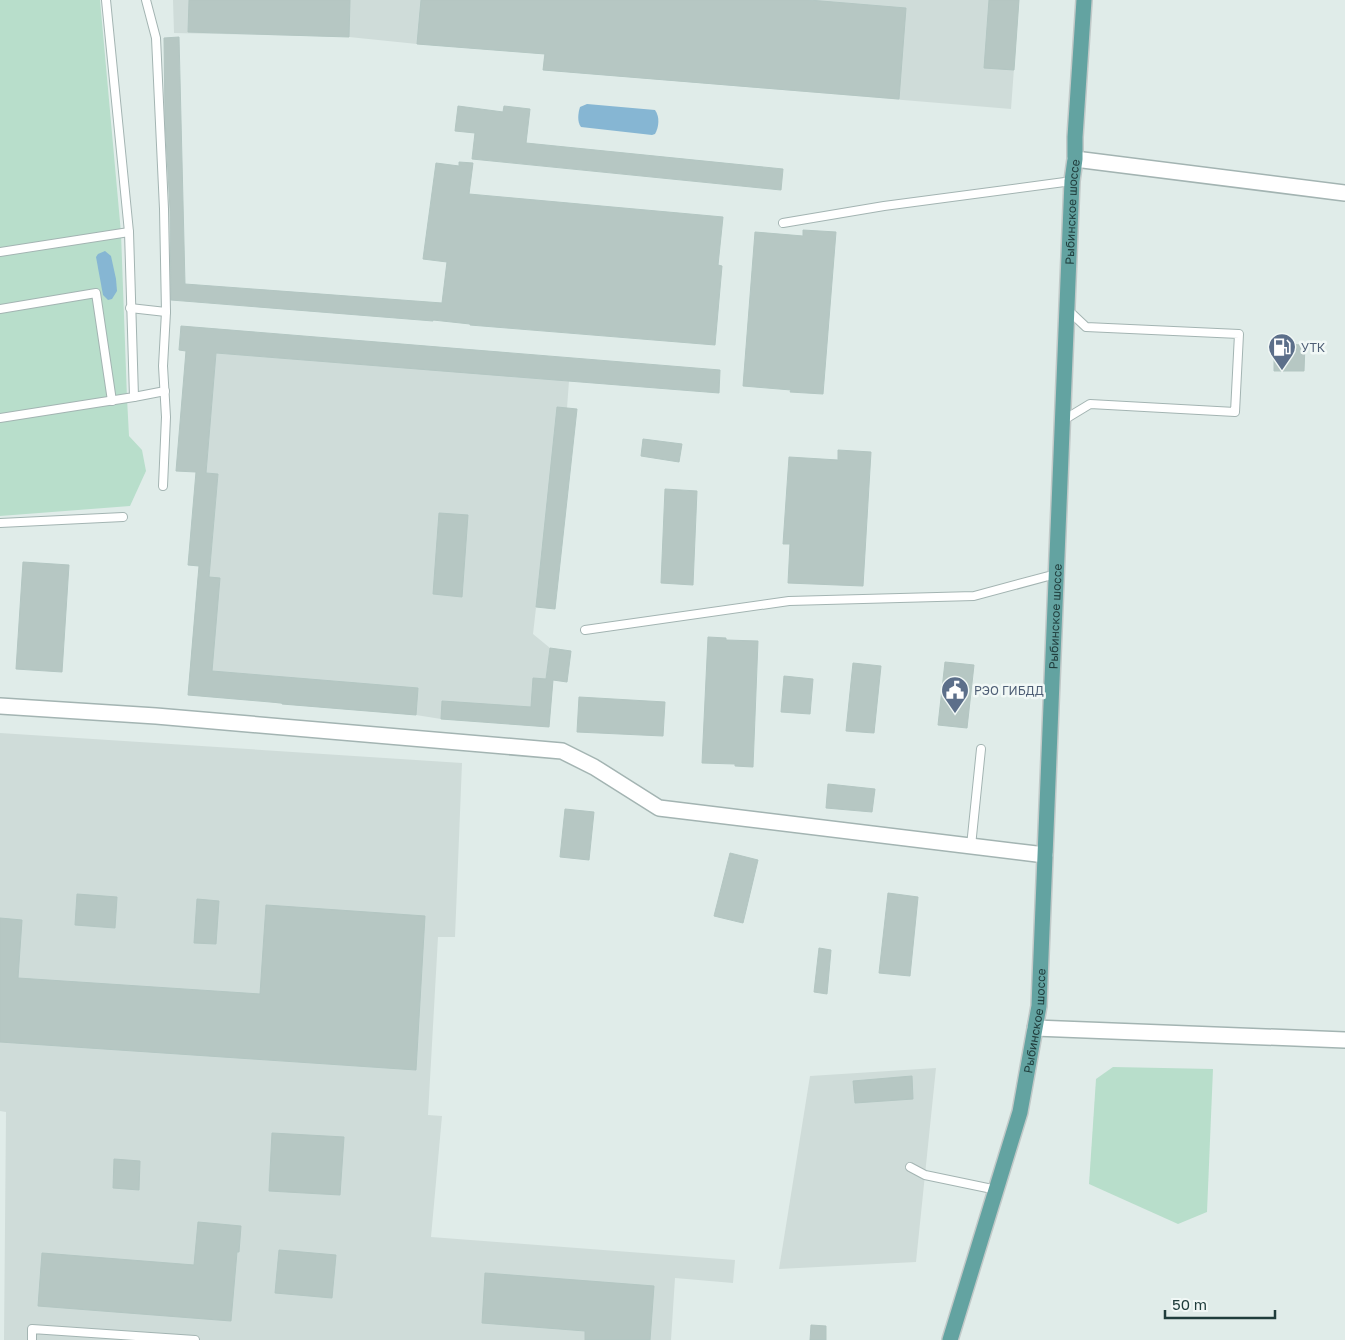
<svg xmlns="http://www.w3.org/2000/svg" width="1345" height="1340" viewBox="0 0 1345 1340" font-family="'Golos Text',sans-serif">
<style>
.built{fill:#cfdcd9}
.green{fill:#b8decb}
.water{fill:#86b6d3}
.building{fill:#b6c7c3;stroke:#b3c6c2}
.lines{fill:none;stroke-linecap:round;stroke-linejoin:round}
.service-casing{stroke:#a3b4b2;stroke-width:10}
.minor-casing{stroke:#a3b4b2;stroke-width:18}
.primary-casing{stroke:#c1c9c8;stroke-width:18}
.service{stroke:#fff;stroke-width:8}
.minor{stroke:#fff;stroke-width:15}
.primary{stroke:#63a3a1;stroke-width:15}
.labels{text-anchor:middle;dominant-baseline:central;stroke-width:5;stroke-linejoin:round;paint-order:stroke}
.street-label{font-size:12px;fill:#203d3c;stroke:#f1f8f6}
.service-label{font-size:12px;fill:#4e5e75;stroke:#f1f8f6;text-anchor:start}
</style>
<rect width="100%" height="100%" fill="#e0ece9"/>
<g class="built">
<polygon points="173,0 1019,0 1011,109 543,70 544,54 417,44 349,37 174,33"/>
<polygon points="216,353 569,381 567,408 547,511 533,634 550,648 546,678 553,680 549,727 441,719 416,715 282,704 263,701 188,695 198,576 209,577 218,474 206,473"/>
<polygon points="0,733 462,763 455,937 438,937 428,1115 442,1116 431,1237 735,1260 733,1283 675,1278 671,1340 4,1340 6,1112 0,1111"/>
<polygon points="936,1068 916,1262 779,1269 810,1076"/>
</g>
<g class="green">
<polygon points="0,0 100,0 121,233 127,398 129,436 142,450 146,471 130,506 0,516"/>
<polygon points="1113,1067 1213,1069 1207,1212 1178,1224 1089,1184 1096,1079"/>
</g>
<g class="water">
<path d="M587 104 655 110C660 117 659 127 655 134L652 135 581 127C577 122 578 113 580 107Z"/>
<polygon points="105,251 111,256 116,279 117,291 112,299 108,300 103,295 96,257 98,254"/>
</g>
<g class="building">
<polygon points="189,0 350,0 349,37 188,32"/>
<polygon points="421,0 809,0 906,8 899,99 543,70 545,54 417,44"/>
<polygon points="989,0 1019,0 1014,70 984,68"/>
<polygon points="179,37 185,284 442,303 447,262 423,259 436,163 459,166 459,162 473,163 469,194 723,217 718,265 722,266 715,345 470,325 470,324 433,320 433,321 171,300 170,209 165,119 164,38"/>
<polygon points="458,106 503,112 504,106 530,109 526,143 783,169 781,190 472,159 475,133 455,131"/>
<polygon points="803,230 836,232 823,394 790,392 791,390 743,386 755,232 803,236"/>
<polygon points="181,326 720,370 719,393 216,353 206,473 218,474 209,577 220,578 212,671 418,688 416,715 282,704 282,703 188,695 199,566 188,565 196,472 176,471 186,351 179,350"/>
<polygon points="1274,344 1305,345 1304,371 1274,371"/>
<polygon points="557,407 577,409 555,609 536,607"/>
<polygon points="643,439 682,444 679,462 641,456"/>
<polygon points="838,450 871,452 863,586 788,583 790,544 783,544 789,457 838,460"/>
<polygon points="665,489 697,491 693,585 661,583"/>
<polygon points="439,513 468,515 462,597 433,594"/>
<polygon points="23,562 69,565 62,672 16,669"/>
<polygon points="708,637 726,638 726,640 758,641 753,767 735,766 735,764 702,763"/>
<polygon points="550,648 571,651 567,682 553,680 549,727 441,719 442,701 531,707 533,678 546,679"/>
<polygon points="945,662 974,665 967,728 938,725"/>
<polygon points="853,663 881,666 874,733 846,731"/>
<polygon points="784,676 813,679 810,714 781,712"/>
<polygon points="579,697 665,702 663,736 577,732"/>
<polygon points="828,784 875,789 872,812 826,808"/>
<polygon points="565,809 594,812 589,860 560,857"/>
<polygon points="730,853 758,860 743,923 714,916"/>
<polygon points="888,893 918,897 910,976 879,973"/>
<polygon points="77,894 117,897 115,928 75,925"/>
<polygon points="197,899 219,901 216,944 194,943"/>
<polygon points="266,905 425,916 416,1070 0,1042 0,918 22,920 18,978 260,994"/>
<polygon points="819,948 831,950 827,994 814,992"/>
<polygon points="912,1076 913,1099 855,1103 853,1081"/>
<polygon points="272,1133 344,1137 340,1195 269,1191"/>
<polygon points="114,1159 140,1161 139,1190 113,1188"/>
<polygon points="198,1222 241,1226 239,1252 237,1252 231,1321 38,1306 42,1253 194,1265"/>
<polygon points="279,1250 336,1255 332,1298 275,1293"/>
<polygon points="485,1273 654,1286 650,1340 585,1340 585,1331 482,1323"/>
<polygon points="811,1325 826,1326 826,1340 810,1340"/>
</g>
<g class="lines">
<g class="service-casing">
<g id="service">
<polyline points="146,0 156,38 164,209 166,312 163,366 166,417 163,486"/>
<polyline points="783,223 884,206 1072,181"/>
<polyline points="0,252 129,232"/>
<polyline points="130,308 166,312"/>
<polyline points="0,309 96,293 112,401"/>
<polyline points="134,397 165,391"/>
<polyline points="0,418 134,397 129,232 106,0"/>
<polyline points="1062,421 1090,404 1235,412 1239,334 1086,327 1068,310"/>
<polyline points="0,523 123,517"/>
<polyline points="585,630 789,601 974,596 1056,574"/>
<polyline points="971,846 981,749"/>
<polyline points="910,1167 925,1175 997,1190"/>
<polyline points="32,1340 32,1329 195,1340"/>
</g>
</g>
<g class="minor-casing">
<g id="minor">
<polyline points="1075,159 1345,193"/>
<polyline points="0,706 156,716 562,751 594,767 659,808 1045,855"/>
<polyline points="1035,1028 1345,1040"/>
</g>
</g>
<g class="primary-casing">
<g id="primary">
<path id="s1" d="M950 1340 1020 1112 1039 1006 1072 181 1075 159V137L1084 0"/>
</g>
</g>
<use href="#service" class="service"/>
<use href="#minor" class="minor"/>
<use href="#primary" class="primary"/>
</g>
<defs>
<g id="fuel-pin" transform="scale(1.4375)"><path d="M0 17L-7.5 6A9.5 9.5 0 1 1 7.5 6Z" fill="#5c6f8a" stroke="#f1f8f6"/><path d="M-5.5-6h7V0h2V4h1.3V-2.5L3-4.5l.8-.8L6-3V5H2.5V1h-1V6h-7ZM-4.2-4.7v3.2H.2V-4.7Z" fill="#fff"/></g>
<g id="civic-pin" transform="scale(1.4375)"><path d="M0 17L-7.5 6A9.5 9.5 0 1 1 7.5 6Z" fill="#5c6f8a" stroke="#f1f8f6"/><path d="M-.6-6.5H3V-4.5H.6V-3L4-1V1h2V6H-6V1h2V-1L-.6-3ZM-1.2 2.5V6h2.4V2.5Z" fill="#fff"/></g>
</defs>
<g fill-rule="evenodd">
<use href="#fuel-pin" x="1282" y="347"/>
<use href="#civic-pin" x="955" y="690"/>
</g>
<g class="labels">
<g class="street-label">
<text stroke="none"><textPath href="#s1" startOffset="1141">Рыбинское шоссе</textPath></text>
<text stroke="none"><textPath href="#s1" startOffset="736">Рыбинское шоссе</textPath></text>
<text stroke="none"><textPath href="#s1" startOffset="331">Рыбинское шоссе</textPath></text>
</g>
<g class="service-label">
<text x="1301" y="347">УТК</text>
<text x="974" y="690">РЭО ГИБДД</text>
</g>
</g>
<path d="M1165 1310v8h110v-8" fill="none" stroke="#203d3c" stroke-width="2.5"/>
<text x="1172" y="1310" font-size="15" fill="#203d3c" stroke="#f1f8f6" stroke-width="4" paint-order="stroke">50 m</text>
</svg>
